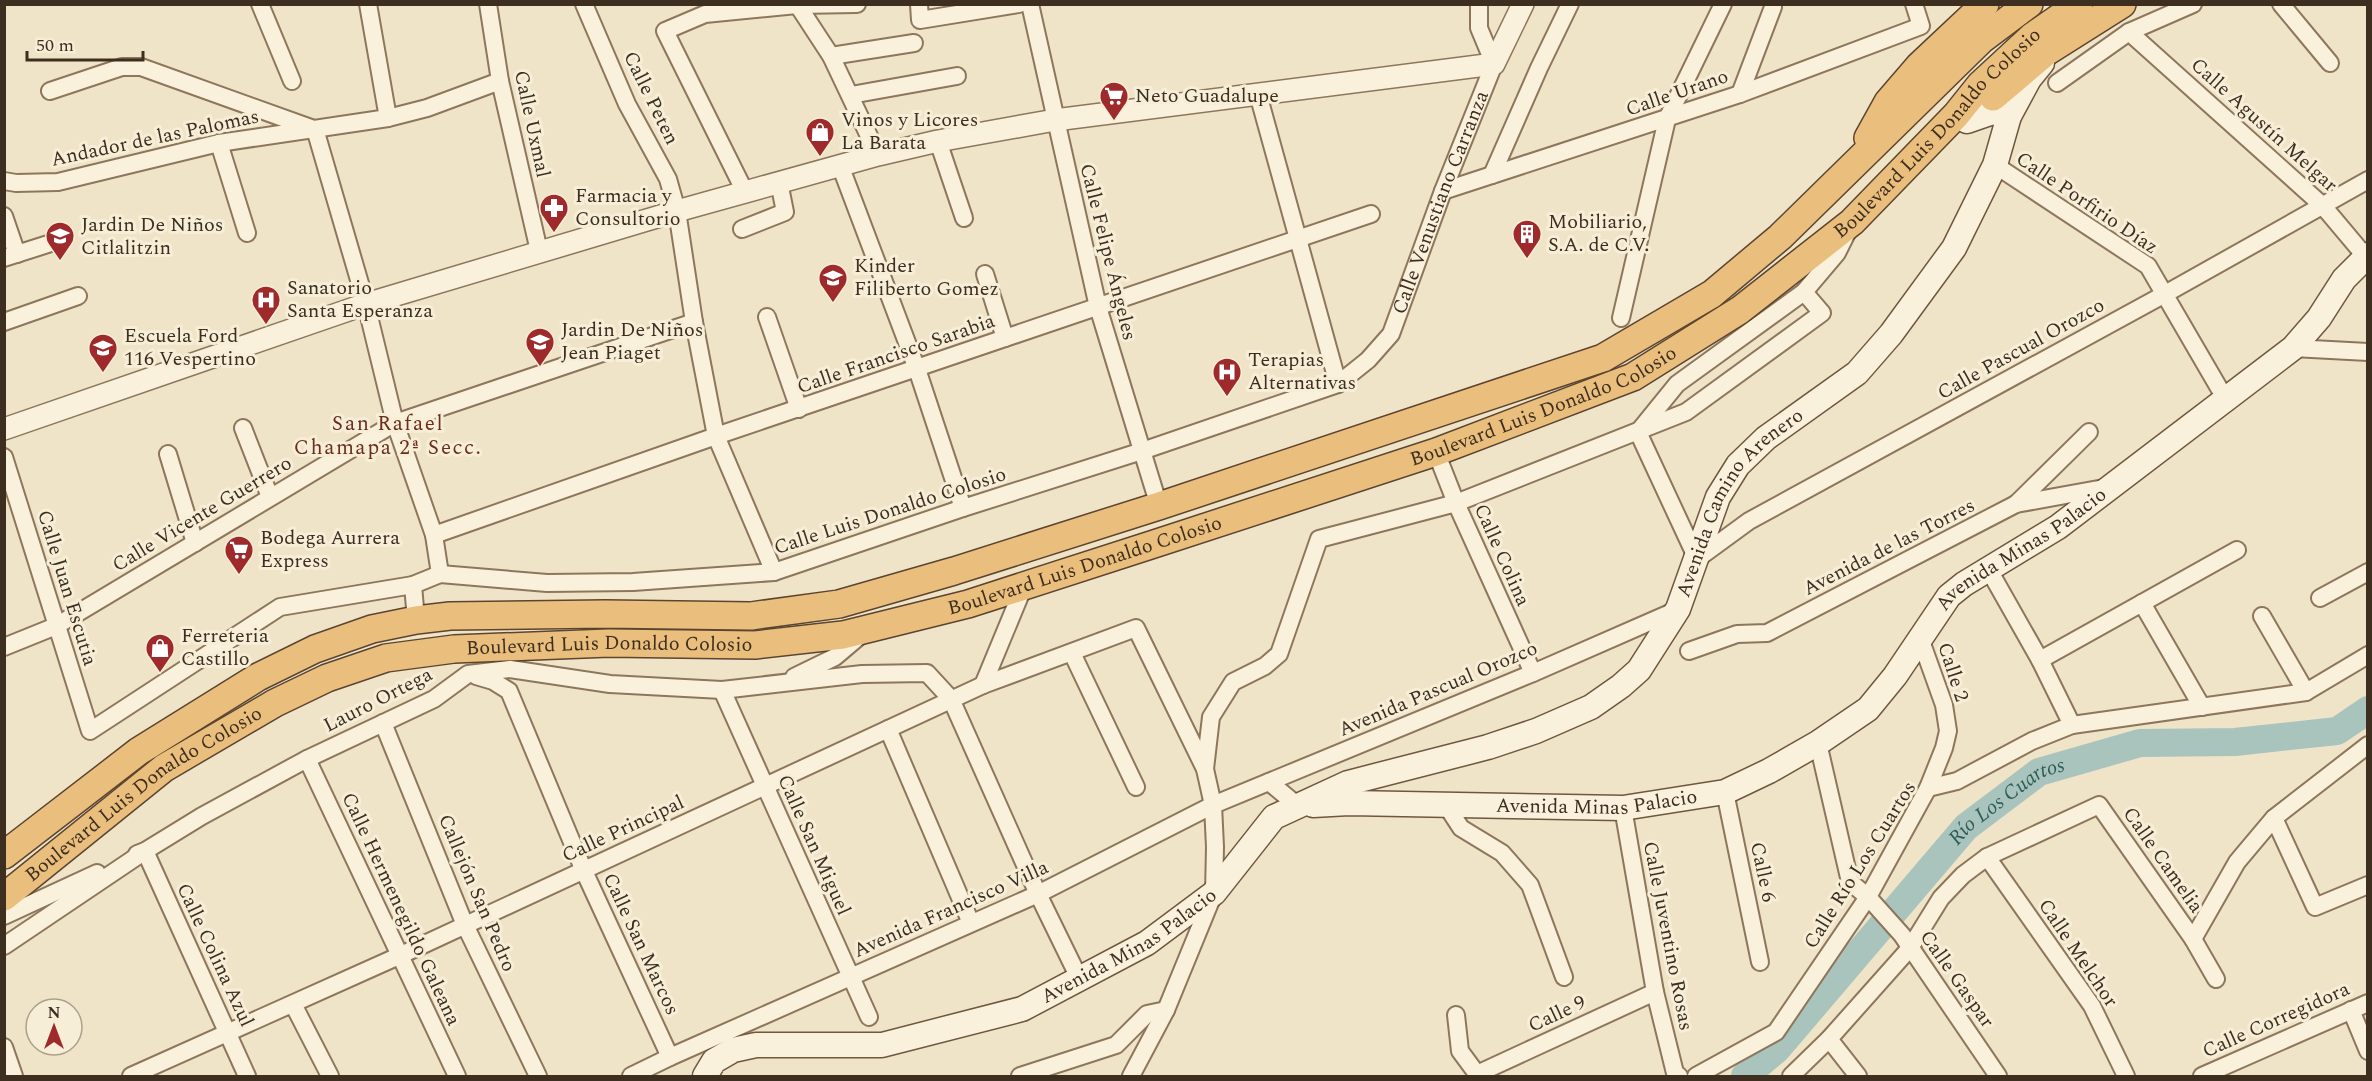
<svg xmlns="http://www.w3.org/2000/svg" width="2372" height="1081" viewBox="0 0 2372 1081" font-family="Spectral,serif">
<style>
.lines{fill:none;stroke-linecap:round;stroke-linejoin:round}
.river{stroke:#a9c4bc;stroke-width:28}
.minor-casing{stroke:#8d765c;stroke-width:20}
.tertiary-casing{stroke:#8d765c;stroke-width:24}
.secondary-casing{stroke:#6f573f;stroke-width:27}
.trunk-casing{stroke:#5b4430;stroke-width:30}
.minor{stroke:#faf1dc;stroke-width:16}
.tertiary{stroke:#faf1dc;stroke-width:21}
.secondary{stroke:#faf1dc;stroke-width:24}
.trunk{stroke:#eabe7c;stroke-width:27}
.labels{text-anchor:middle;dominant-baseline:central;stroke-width:6;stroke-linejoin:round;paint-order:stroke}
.street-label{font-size:20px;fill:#3d2e20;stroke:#f7eed8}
.poi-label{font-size:20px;fill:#3d2e20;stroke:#f7eed8;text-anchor:start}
.neighbourhood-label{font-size:21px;letter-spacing:1.5px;fill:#6b2e1e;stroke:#f7eed8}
.water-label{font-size:21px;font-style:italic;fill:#2f5d5a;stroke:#f7eed8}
</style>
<rect width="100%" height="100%" fill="#f0e4c8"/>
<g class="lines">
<path class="river" id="s1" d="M1745 1076 1777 1049 1966 827 2039 772 2140 743 2235 742 2337 731 2368 710"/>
<g class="minor-casing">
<g id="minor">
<polyline points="260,4 292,81"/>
<polyline points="368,4 388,118"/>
<polyline points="488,4 500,81 539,251"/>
<polyline points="584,4 627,104 668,179 677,211 694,322 716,436 774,572"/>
<polyline points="797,4 831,56 878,155"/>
<polyline points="919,4 920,20 1019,4"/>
<polyline points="1030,4 1098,307 1159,506"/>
<polyline points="2281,4 2330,63"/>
<polyline points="2129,32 2323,206 2365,256"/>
<polyline points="831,56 914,43"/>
<polyline points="2057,83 2129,32 2193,4"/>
<polyline points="50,91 122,67 141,67 311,128"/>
<polyline points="1258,94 1338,384"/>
<polyline points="1740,94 1773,7"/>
<polyline points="851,95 957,76"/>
<polyline points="315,129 366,304 395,423 434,535 440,574 413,585 416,620"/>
<polyline points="938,141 964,218"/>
<polyline points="219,143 247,233"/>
<polyline points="840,165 917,369 963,508"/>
<polyline points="1995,165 2148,266 2226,400"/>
<polyline points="1492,175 1539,68 1570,4"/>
<polyline points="4,181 16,183 58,182 219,143 388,118 427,108 500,81"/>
<polyline points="1443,191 1740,94 1921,26 1914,4"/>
<polyline points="745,192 665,31 705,14 797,5 857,4"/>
<polyline points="4,216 17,254"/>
<polyline points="742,229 785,212 779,182"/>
<polyline points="1848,231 1837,253 1804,292 1677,384 1638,432 1697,559 1749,521 2165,294 2368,180"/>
<polyline points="4,258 51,243"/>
<polyline points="985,274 1005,338"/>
<polyline points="767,317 799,409"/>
<polyline points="1621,318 1667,119 1723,4"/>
<polyline points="4,322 78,296"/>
<polyline points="2293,348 2368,352"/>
<polyline points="243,428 270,497"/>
<polyline points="1436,452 1456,503 1533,673"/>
<polyline points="168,454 195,543"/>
<polyline points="4,457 90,731 280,607 413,585"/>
<polyline points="2016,504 2089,432"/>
<polyline points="434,535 716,436 1371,214"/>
<polyline points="1989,570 2040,660 2072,725"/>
<path id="s2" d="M440 574 547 583 633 582 774 572 963 508 1142 451 1338 384 1368 360 1391 334 1443 191 1494 64 1479 28V4"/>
<polyline points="2320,598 2368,572"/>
<polyline points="2142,603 2202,707"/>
<polyline points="2262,616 2306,692"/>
<polyline points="4,647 56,626 395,423 694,322"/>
<polyline points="1689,651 1737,634 1767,633 2016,504 2104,488"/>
<polyline points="1072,653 1136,787"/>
<polyline points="2040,660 2237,550"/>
<polyline points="476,676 493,681 509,691 584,871 670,1057"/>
<polyline points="794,677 835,657 861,635"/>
<polyline points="983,685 1024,586"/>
<polyline points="722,690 869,1017"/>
<polyline points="383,723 465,925 538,1076"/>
<polyline points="888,729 971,923"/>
<polyline points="1818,743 1850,882 1868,897 1902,935 1998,1076"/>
<polyline points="307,759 457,1076"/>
<polyline points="1205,769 1211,717 1233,682 1265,666 1279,654 1319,539 1456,503 1686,412 1822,313 1804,292"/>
<polyline points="1269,782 1298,806"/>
<polyline points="1928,788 1957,781 2032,741 2072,725 2306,692 2368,655"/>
<polyline points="1725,792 1760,962"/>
<polyline points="1446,805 1461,828 1502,853 1530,885 1564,977"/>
<polyline points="1623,808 1655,992 1675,1073 1679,1076"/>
<polyline points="2274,818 2315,907 2368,885"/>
<polyline points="137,854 145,851 247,1076"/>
<polyline points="1987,857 2092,1006 2126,1076"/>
<polyline points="4,916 97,873"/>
<polyline points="2193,939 2237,862 2274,818 2368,745"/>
<polyline points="4,946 145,851 202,816 307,759 434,699 468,674 510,669 610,684 722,690 862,674 927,673 951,699 1038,894 1079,978"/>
<polyline points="293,1004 330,1076"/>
<polyline points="2351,1010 2368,1051"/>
<polyline points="1456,1015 1460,1051 1477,1074 1655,992"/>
<polyline points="1829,1039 1858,1076"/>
<polyline points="4,1047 14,1076"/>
<polyline points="131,1076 401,955 983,685 1136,628 1205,769 1213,805 1215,847 1214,893 1166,1010 1131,1076"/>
<polyline points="631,1076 670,1057 1038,894 1213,805 1533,673 1677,610"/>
<polyline points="1020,1076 1116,1045 1147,1014 1166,1010"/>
<polyline points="1696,1076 1776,1032 1868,897 1928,788 1944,748 1948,731 1944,705 1920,638"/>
<polyline points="1791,1076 1829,1039 1910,948 1941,898 1963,875 1987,857 2099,805 2193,939 2216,979"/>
<polyline points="2202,1076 2368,1003"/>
</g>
</g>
<g class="tertiary-casing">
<polyline id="tertiary" points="4,429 366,304 677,211 878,155 938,141 1055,120 1494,64 1523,4"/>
</g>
<g class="secondary-casing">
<g id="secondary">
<polyline points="1967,121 1993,112 2009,116"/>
<path id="s3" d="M1313 805 1349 803 1623 808 1725 792 1769 771 1818 743 1868 709 1895 676 1949 596 1964 584 2058 527 2293 348 2319 318 2344 279 2368 255"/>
<path id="s4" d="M705 1076 714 1061 733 1050 756 1045H882L1022 1009 1147 943 1214 893 1274 817 1348 783 1488 747 1536 731 1591 707 1621 686 1639 670 1678 609 1718 497 1738 465 1766 438 1857 373 1891 334 1954 248 1995 165 2009 116 2029 79 2042 63"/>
</g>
</g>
<g class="trunk-casing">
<g id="trunk">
<polyline points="1993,97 2046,52 2122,4"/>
<polyline points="1868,138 1888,102 1919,66 1985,4"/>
<polyline points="4,855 139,751 258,677 315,649 372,629 416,620 450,616 605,614 751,616 839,604 954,571 1159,506 1603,358 1712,294 1780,237 1981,40 2029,4"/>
<path id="s5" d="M4 897 164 768 275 703 327 678 386 658 454 649 609 643 755 645 843 635 968 604 1154 544 1436 452 1633 377 1740 310 1852 222 1956 115 1980 85 2033 36 2079 4"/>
</g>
</g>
<use href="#minor" class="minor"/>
<use href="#tertiary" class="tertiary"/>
<use href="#secondary" class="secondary"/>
<use href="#trunk" class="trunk"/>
</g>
<defs>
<g id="supermarket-pin" transform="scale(1.5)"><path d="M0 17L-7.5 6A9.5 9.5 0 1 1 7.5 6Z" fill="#9e2a2b" stroke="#f7eed8"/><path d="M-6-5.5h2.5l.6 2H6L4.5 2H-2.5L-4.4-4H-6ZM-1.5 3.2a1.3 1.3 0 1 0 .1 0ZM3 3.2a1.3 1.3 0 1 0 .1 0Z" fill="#fff"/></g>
<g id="shop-pin" transform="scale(1.5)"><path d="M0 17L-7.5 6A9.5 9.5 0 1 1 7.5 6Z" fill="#9e2a2b" stroke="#f7eed8"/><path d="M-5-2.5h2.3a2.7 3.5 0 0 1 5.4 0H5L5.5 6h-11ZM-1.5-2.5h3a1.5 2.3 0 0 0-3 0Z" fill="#fff"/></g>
<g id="pharmacy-pin" transform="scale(1.5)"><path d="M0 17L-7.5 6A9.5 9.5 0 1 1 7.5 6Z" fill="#9e2a2b" stroke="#f7eed8"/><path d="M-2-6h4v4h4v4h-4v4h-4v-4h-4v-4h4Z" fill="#fff"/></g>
<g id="building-pin" transform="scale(1.5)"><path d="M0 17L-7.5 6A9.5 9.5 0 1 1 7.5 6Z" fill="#9e2a2b" stroke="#f7eed8"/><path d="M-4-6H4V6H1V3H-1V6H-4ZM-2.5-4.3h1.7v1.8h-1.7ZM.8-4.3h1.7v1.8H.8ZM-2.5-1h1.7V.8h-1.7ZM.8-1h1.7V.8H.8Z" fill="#fff"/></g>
<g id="school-pin" transform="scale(1.5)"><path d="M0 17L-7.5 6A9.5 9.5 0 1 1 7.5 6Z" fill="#9e2a2b" stroke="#f7eed8"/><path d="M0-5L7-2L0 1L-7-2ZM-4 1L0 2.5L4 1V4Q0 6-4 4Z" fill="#fff"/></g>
<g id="hospital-pin" transform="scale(1.5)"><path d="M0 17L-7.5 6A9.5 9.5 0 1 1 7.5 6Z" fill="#9e2a2b" stroke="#f7eed8"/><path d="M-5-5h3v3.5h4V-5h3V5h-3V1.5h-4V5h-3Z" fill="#fff"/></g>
</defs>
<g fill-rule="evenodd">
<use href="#supermarket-pin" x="1114" y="96"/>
<use href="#shop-pin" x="820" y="132"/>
<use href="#pharmacy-pin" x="554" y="208"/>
<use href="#building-pin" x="1527" y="234"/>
<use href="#school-pin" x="60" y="236"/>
<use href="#school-pin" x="833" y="278"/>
<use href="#hospital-pin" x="266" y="300"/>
<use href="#school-pin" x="540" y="342"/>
<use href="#school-pin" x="103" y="348"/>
<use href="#hospital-pin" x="1227" y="372"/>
<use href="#supermarket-pin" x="239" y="550"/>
<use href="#shop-pin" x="160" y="648"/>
</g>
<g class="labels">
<g class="street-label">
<text transform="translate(1677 93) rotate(-19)">Calle Urano</text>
<text transform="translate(651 98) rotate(64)">Calle Peten</text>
<text transform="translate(532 124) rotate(78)">Calle Uxmal</text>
<text transform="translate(2264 125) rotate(42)">Calle Agustín Melgar</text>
<text stroke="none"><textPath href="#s5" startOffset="2136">Boulevard Luis Donaldo Colosio</textPath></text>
<text transform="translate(155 138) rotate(-12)">Andador de las Palomas</text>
<text stroke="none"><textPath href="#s2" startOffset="1143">Calle Venustiano Carranza</textPath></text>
<text transform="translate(2087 203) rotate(34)">Calle Porfirio Díaz</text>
<text transform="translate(1108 252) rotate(76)">Calle Felipe Ángeles</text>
<text transform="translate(2021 349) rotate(-29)">Calle Pascual Orozco</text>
<text transform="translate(896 354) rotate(-19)">Calle Francisco Sarabia</text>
<text stroke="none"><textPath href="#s5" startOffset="1650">Boulevard Luis Donaldo Colosio</textPath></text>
<text stroke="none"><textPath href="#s4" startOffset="1251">Avenida Camino Arenero</textPath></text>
<text transform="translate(890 511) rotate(-18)">Calle Luis Donaldo Colosio</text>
<text transform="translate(202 514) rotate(-31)">Calle Vicente Guerrero</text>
<text transform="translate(1889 547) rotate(-27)">Avenida de las Torres</text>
<text stroke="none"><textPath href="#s3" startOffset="804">Avenida Minas Palacio</textPath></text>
<text transform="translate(1502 555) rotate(66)">Calle Colina</text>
<text stroke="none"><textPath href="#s5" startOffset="1164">Boulevard Luis Donaldo Colosio</textPath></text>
<text transform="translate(67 588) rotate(73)">Calle Juan Escutia</text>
<text stroke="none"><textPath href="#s5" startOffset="678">Boulevard Luis Donaldo Colosio</textPath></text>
<text transform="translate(1953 672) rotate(72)">Calle 2</text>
<text transform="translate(1438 689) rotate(-23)">Avenida Pascual Orozco</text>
<text transform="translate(378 700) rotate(-27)">Lauro Ortega</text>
<text stroke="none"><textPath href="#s5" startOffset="174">Boulevard Luis Donaldo Colosio</textPath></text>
<text stroke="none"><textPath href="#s3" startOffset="284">Avenida Minas Palacio</textPath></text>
<text transform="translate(623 829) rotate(-25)">Calle Principal</text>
<text transform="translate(814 845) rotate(66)">Calle San Miguel</text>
<text transform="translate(2163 860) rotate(55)">Calle Camelia</text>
<text transform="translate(1860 865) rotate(-58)">Calle Río Los Cuartos</text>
<text transform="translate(1763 872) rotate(78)">Calle 6</text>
<text transform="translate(477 893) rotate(67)">Callejón San Pedro</text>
<text transform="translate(401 909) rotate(65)">Calle Hermenegildo Galeana</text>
<text transform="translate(951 909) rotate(-24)">Avenida Francisco Villa</text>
<text transform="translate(1668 936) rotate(79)">Calle Juventino Rosas</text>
<text transform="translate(641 944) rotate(65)">Calle San Marcos</text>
<text stroke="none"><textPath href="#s4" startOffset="458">Avenida Minas Palacio</textPath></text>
<text transform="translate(2078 953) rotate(56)">Calle Melchor</text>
<text transform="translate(215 955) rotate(65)">Calle Colina Azul</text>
<text transform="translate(1957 979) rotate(55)">Calle Gaspar</text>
<text transform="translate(1557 1014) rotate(-25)">Calle 9</text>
<text transform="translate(2276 1020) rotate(-24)">Calle Corregidora</text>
</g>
<g class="poi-label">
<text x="1135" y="96">Neto Guadalupe</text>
<text x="841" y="120">Vinos y Licores<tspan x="841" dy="23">La Barata</tspan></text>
<text x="575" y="196">Farmacia y<tspan x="575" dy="23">Consultorio</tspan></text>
<text x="1548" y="222">Mobiliario,<tspan x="1548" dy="23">S.A. de C.V.</tspan></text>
<text x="81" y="225">Jardin De Niños<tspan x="81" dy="23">Citlalitzin</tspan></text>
<text x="854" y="266">Kinder<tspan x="854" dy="23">Filiberto Gomez</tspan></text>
<text x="287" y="288">Sanatorio<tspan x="287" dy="23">Santa Esperanza</tspan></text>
<text x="561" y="330">Jardin De Niños<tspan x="561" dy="23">Jean Piaget</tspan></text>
<text x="124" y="336">Escuela Ford<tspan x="124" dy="23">116 Vespertino</tspan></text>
<text x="1248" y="360">Terapias<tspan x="1248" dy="23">Alternativas</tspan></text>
<text x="260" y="538">Bodega Aurrera<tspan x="260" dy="23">Express</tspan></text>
<text x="181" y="636">Ferreteria<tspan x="181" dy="23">Castillo</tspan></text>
</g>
<g class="neighbourhood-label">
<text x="388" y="424">San Rafael<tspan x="388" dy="24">Chamapa 2ª Secc.</tspan></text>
</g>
<g class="water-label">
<text stroke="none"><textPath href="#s1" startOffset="382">Río Los Cuartos</textPath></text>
</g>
</g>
<rect width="2372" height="1081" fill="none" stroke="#3d2e20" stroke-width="12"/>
<g transform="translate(54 1027)"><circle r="28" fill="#f7eed8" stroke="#ada18e" stroke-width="1.5"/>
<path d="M0-4.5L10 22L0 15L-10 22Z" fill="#9e2a2b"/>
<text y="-9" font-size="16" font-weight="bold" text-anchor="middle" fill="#3d2e20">N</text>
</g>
<path d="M27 51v9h116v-9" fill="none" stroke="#3d2e20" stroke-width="3"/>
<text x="36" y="51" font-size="18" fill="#3d2e20" stroke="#f7eed8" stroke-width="4.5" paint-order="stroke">50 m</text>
</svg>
